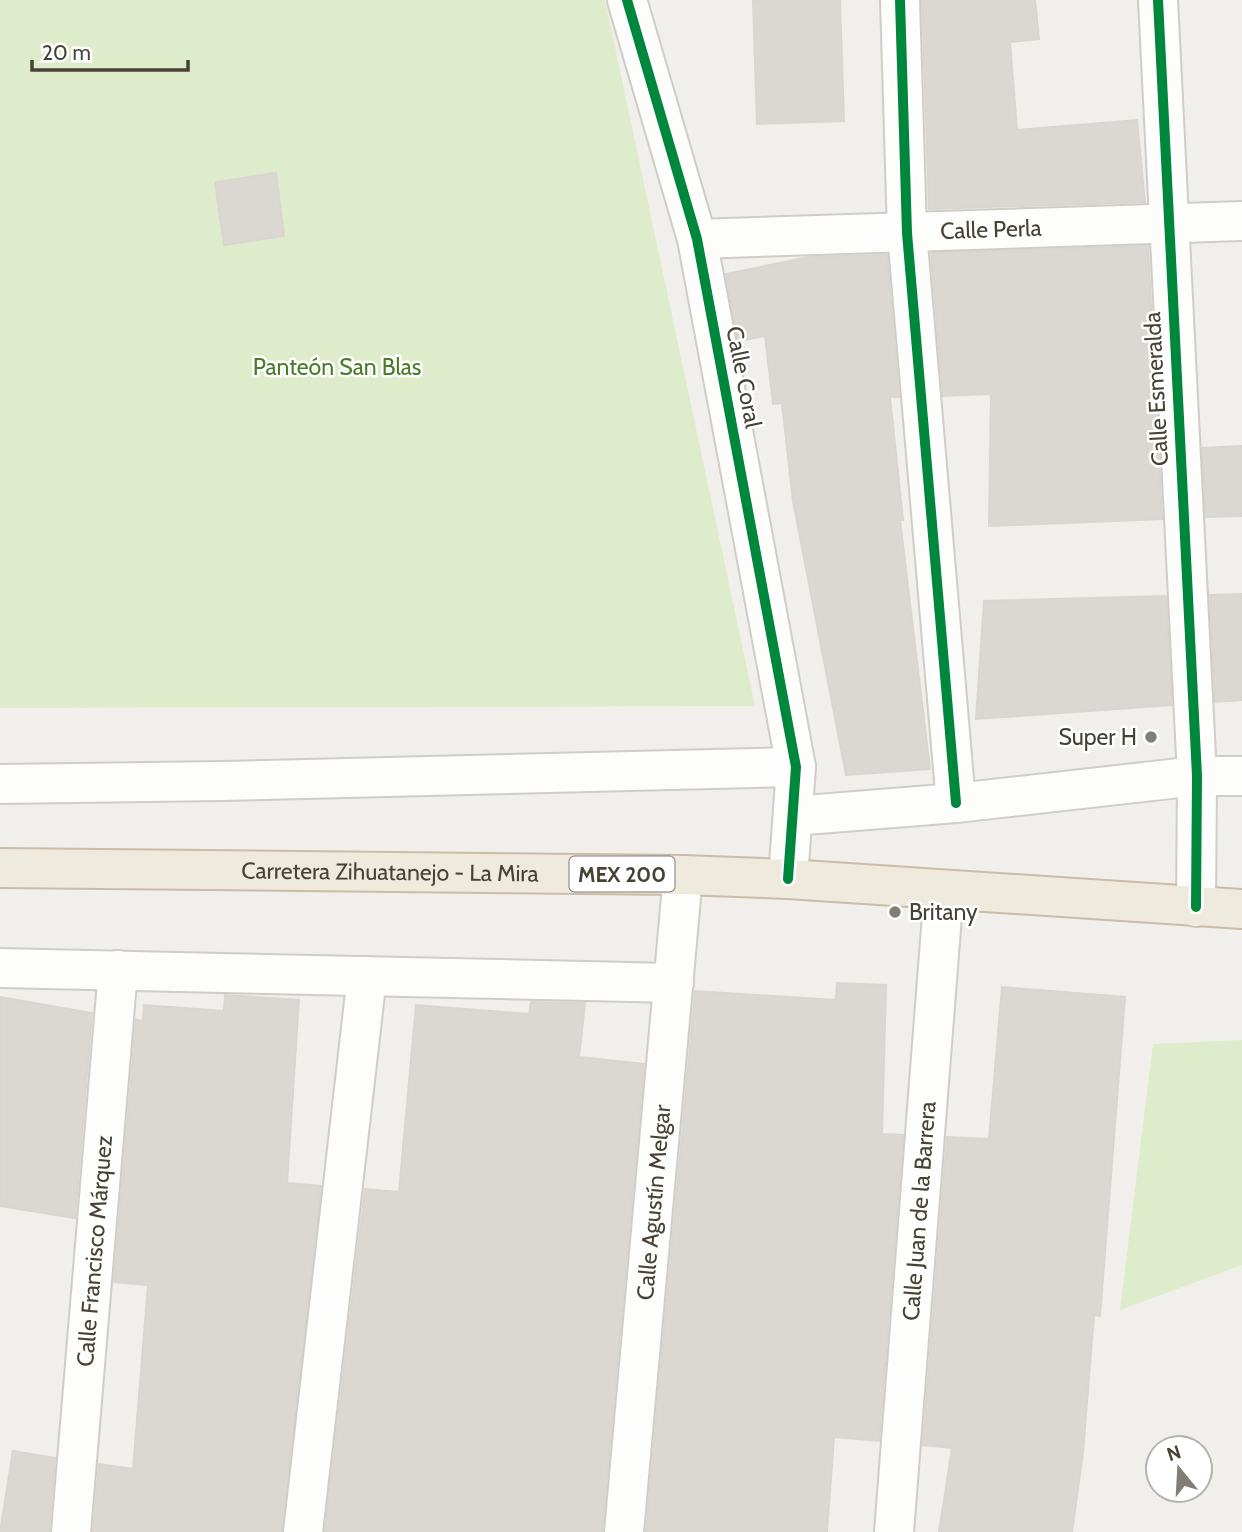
<svg xmlns="http://www.w3.org/2000/svg" width="1242" height="1532" viewBox="0 0 1242 1532" font-family="Cabin,sans-serif">
<style>
.green{fill:#dfeccb}
.building{fill:#dbd8d3;stroke:#d9d6d1;stroke-width:2}
.lines{fill:none;stroke-linecap:round;stroke-linejoin:round}
.minor-casing{stroke:#cfcdc8;stroke-width:42}
.trunk-casing{stroke:#cabca6;stroke-width:42}
.minor{stroke:#fdfdfc;stroke-width:38}
.trunk{stroke:#efeade;stroke-width:38}
.cycleway-casing{stroke:#fff;stroke-width:15}
.cycleway{stroke:#00873e;stroke-width:10}
.poi-dot{fill:#837e75;stroke:#fff;stroke-width:2.5}
.labels{text-anchor:middle;dominant-baseline:central;stroke-width:5;stroke-linejoin:round;paint-order:stroke}
.shield{fill:#fff;stroke:#7f7a72;stroke-width:2}
.shield-label{font-size:21px;font-weight:bold;fill:#484136}
.street-label{font-size:23px;fill:#484136;stroke:#fff}
.park-label{font-size:23px;fill:#4a7c28;stroke:#fff}
.poi-label{font-size:23px;fill:#484136;stroke:#fff;text-anchor:end}
</style>
<rect width="100%" height="100%" fill="#f1efeb"/>
<g class="green">
<polygon points="0,0 605,0 755,706 0,708"/>
<polygon points="1242,1040 1242,1265 1120,1310 1153,1044"/>
</g>
<g class="building">
<polygon points="753,0 840,0 844,121 757,124"/>
<polygon points="922,0 1035,0 1039,39 1010,42 1017,130 1137,120 1145,202 929,209"/>
<polygon points="276,173 284,236 224,245 215,182"/>
<polygon points="1148,246 1162,519 989,526 991,394 943,396 931,253"/>
<polygon points="887,255 899,397 890,397 903,520 900,520 930,769 846,775 793,501 782,403 773,404 765,336 738,341 726,274 809,257"/>
<polygon points="1242,446 1242,516 1206,517 1202,448"/>
<polygon points="1242,594 1242,700 1215,702 1210,595"/>
<polygon points="1166,596 1172,705 976,719 984,601"/>
<polygon points="837,983 886,985 882,1134 903,1135 879,1441 834,1437 827,1532 646,1532 695,991 836,1000"/>
<polygon points="1002,987 1125,997 1100,1316 1094,1315 1083,1452 1072,1532 939,1532 952,1448 923,1445 947,1137 989,1139"/>
<polygon points="225,995 299,1000 287,1183 321,1186 282,1532 93,1532 99,1464 133,1469 148,1285 114,1282 136,1020 143,1021 144,1005 224,1011"/>
<polygon points="0,997 92,1013 75,1218 0,1206"/>
<polygon points="531,1002 585,1003 579,1057 644,1064 602,1532 325,1532 365,1189 399,1192 416,1005 529,1014"/>
<polygon points="13,1451 55,1458 49,1532 0,1532"/>
</g>
<g class="lines">
<g class="minor-casing">
<g id="minor">
<polyline points="627,0 697,239 796,767 788,879"/>
<polyline points="900,0 907,233 956,803"/>
<polyline points="1158,0 1197,776 1196,907"/>
<path id="s1" d="M697 239 1242 221"/>
<polyline points="0,784 223,781 796,767"/>
<polyline points="793,816 956,803 1197,776 1242,776"/>
<polyline points="0,968 674,983"/>
<path id="s2" d="M71 1532 118 970"/>
<polyline points="303,1532 367,976"/>
<path id="s3" d="M624 1532 683 875"/>
<path id="s4" d="M894 1532 944 890"/>
</g>
</g>
<g class="trunk-casing">
<g id="trunk">
<path id="s5" d="M0 868 683 875 788 879 1242 909"/>
</g>
</g>
<use href="#minor" class="minor"/>
<use href="#trunk" class="trunk"/>
<g class="cycleway-casing">
<g id="cycleway">
<polyline points="627,0 697,239 796,767 788,879"/>
<polyline points="900,0 907,233 956,803"/>
<polyline points="1158,0 1197,776 1196,907"/>
</g>
</g>
<use href="#cycleway" class="cycleway"/>
</g>
<g class="poi-dot">
<circle cx="1151" cy="737" r="7"/>
<circle cx="895" cy="912" r="7"/>
</g>
<g class="labels">
<rect class="shield" x="569.5" y="856.5" width="105" height="35" rx="5"/>
<g class="shield-label">
<text x="622" y="874">MEX 200</text>
</g>
<g class="street-label">
<text stroke="none"><textPath href="#s1" startOffset="294">Calle Perla</textPath></text>
<text transform="translate(744 377) rotate(79)">Calle Coral</text>
<text transform="translate(1156 389) rotate(-93)">Calle Esmeralda</text>
<text stroke="none"><textPath href="#s5" startOffset="390">Carretera Zihuatanejo - La Mira</textPath></text>
<text stroke="none"><textPath href="#s3" startOffset="331">Calle Agustín Melgar</textPath></text>
<text stroke="none"><textPath href="#s4" startOffset="322">Calle Juan de la Barrera</textPath></text>
<text stroke="none"><textPath href="#s2" startOffset="282">Calle Francisco Márquez</textPath></text>
</g>
<g class="park-label">
<text x="337" y="367">Panteón San Blas</text>
</g>
<g class="poi-label">
<text x="1137" y="737">Super H</text>
<text x="909" y="912" text-anchor="start">Britany</text>
</g>
</g>
<g transform="translate(1179 1469) rotate(342)"><circle r="33" fill="#ffffff" stroke="#b6b3af" stroke-width="2"/>
<path d="M0-5L12 26L0 18L-12 26Z" fill="#837e75"/>
<text y="-10" font-size="19" font-weight="bold" text-anchor="middle" fill="#484136">N</text>
</g>
<path d="M32 60v10h156v-10" fill="none" stroke="#484136" stroke-width="3.5"/>
<text x="42" y="60" font-size="21" fill="#484136" stroke="#ffffff" stroke-width="5" paint-order="stroke">20 m</text>
</svg>
